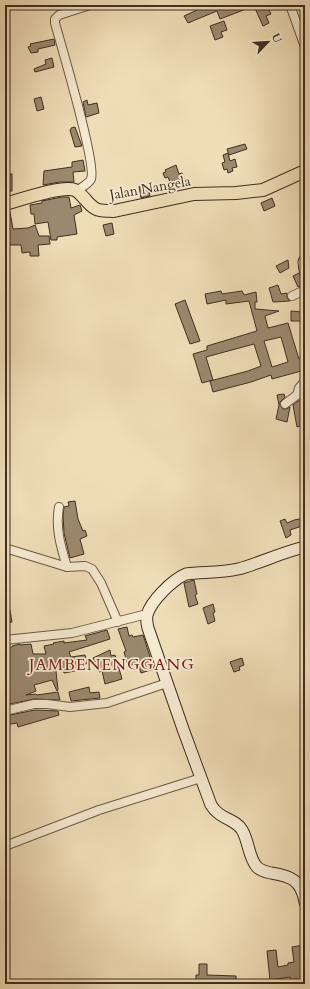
<svg xmlns="http://www.w3.org/2000/svg" width="310" height="989" viewBox="0 0 310 989" font-family="Cardo,serif">
<style>
.building{fill:#9b896f;stroke:#3f2f20;fill-rule:evenodd}
.lines{fill:none;stroke-linecap:round;stroke-linejoin:round}
.street-casing{stroke:#6b5a46;stroke-width:10}
.secondary-casing{stroke:#3f2f20;stroke-width:13}
.primary-casing{stroke:#3f2f20;stroke-width:14}
.street{stroke:#f5e9d0;stroke-width:8}
.secondary{stroke:#f5e9d0;stroke-width:11}
.primary{stroke:#efddb7;stroke-width:12}
.labels{text-anchor:middle;dominant-baseline:central;stroke-width:3.5;stroke-linejoin:round;paint-order:stroke}
.street-label{font-size:14px;fill:#3f2f20;stroke:#f5e9d0}
.quarter-label{font-size:16px;letter-spacing:1px;fill:#7a1f14;stroke:#f5e9d0}
</style>
<rect width="100%" height="100%" fill="#efddb7"/>
<filter id="stains"><feTurbulence type="fractalNoise" baseFrequency=".005" numOctaves="4"/><feColorMatrix values="0 0 0 0 .2 0 0 0 0 .09 0 0 0 0 .02 0 0 0 .5 -.17"/></filter>
<radialGradient id="worn" r=".72"><stop offset=".6" stop-color="#630" stop-opacity="0"/><stop offset="1" stop-color="#630" stop-opacity=".3"/></radialGradient>
<g class="building">
<polygon points="208,5 221,5 223,9 234,5 267,5 271,14 266,16 269,23 263,26 254,6 220,19 217,11 188,23 184,16"/>
<polygon points="224,21 227,30 221,32 223,37 215,40 210,26"/>
<polygon points="54,39 55,45 38,49 38,52 31,53 28,47 31,46 30,44"/>
<polygon points="52,58 54,67 35,72 34,69 46,64 45,60"/>
<polygon points="41,97 44,109 37,111 34,99"/>
<polygon points="87,100 88,105 97,103 99,113 86,117 83,102"/>
<polygon points="75,127 82,146 75,147 70,130 71,129 71,128"/>
<polygon points="245,144 247,149 229,155 227,149"/>
<polygon points="228,153 230,161 235,159 237,167 232,168 233,171 228,173 227,169 224,170 222,163 225,162 223,155"/>
<polygon points="83,160 85,171 73,172 74,182 60,182 43,185 44,171 72,167 72,162"/>
<polygon points="176,165 179,174 182,173 186,184 173,190 168,177 165,178 163,173 166,172 165,170"/>
<rect x="5" y="174" width="7" height="17"/>
<polygon points="148,184 150,196 141,198 139,186"/>
<polygon points="62,197 69,197 71,208 80,205 82,211 74,215 77,234 57,237 57,240 51,240 48,222 35,224 34,214 31,214 30,205 42,203 42,201"/>
<polygon points="272,198 275,206 264,211 261,203"/>
<polygon points="10,212 13,229 28,228 35,225 39,236 49,236 50,244 38,245 39,256 30,256 30,252 22,253 21,245 10,245 10,243 5,243 5,213"/>
<polygon points="112,223 114,234 106,236 103,225"/>
<polygon points="288,260 289,268 280,273 276,266"/>
<polygon points="299,273 305,285 298,287 293,276"/>
<polygon points="278,285 281,294 287,293 287,298 290,301 273,302 269,288"/>
<path d="M221 291 222 294 242 291 244 295 256 292 257 302H255V309L279 311 265 316 268 328 288 323 299 359 305 357V370L272 379 271 375 251 382 213 392 210 381 248 371 261 366 254 344 206 357 213 380 202 383 193 354 207 350V346L257 331 249 301 226 304V300L207 304 205 294ZM281 337 288 362 272 367 264 341Z"/>
<polygon points="185,300 200,341 190,344 175,304"/>
<polygon points="291,311 302,312 301,321 291,321"/>
<polygon points="284,394 285,397 280,402 280,404 283,409 286,409 290,407 287,422 276,419 279,405 277,395"/>
<polygon points="305,400 305,438 304,438 300,426 297,427 293,405 298,401"/>
<polygon points="75,501 78,519 83,531 85,530 87,536 80,539 84,554 70,558 64,533 63,515 64,507 69,506 68,502"/>
<polygon points="305,518 305,525 290,530 291,535 286,538 280,521 285,519 287,523 294,520"/>
<polygon points="194,580 197,594 195,595 198,604 189,607 184,583"/>
<polygon points="8,599 12,622 5,623 5,600"/>
<polygon points="213,604 215,612 213,613 215,621 208,624 203,608"/>
<polygon points="127,627 129,636 132,635 133,637 143,635 154,669 141,673 138,663 128,666 124,652 126,651 118,629"/>
<polygon points="107,630 110,639 69,652 71,657 85,655 88,663 75,668 75,671 64,673 60,661 55,662 58,690 57,691 52,680 34,685 36,691 26,695 36,694 37,695 58,692 60,700 34,699 5,705 5,696 8,696 5,681 5,651 12,647 12,646 20,644 20,645 31,644 33,654 46,654 44,646 54,644 53,643 64,641 64,643 87,640 85,636"/>
<polygon points="110,650 111,656 115,655 122,679 105,684 102,671 99,672 93,658"/>
<polygon points="242,658 244,665 239,667 240,670 234,672 230,662"/>
<polygon points="89,687 90,693 99,692 100,698 71,701 69,692"/>
<polygon points="35,710 58,711 59,715 18,727 17,723 5,725 5,716"/>
<polygon points="304,945 305,984 291,984 290,977 270,980 267,951 276,950 278,967 288,965 288,963 294,962 292,947"/>
<polygon points="199,964 207,964 207,975 236,976 236,984 196,984 196,975 199,975"/>
</g>
<g class="lines">
<g class="street-casing">
<g id="street">
<polyline points="290,5 305,47"/>
<path d="M77 191C80 188 90 183 91 179 97 165 61 45 55 23V19L59 15 90 5"/>
<polyline points="292,296 305,290"/>
<polyline points="285,404 297,395 299,388 305,381"/>
<path d="M59 507C55 528 61 547 67 567"/>
<polyline points="5,548 67,567 85,566 92,569 101,583 118,622"/>
<polyline points="5,640 72,633 147,614"/>
<polyline points="5,711 34,704 47,704 70,707 107,703 167,683"/>
<polyline points="5,846 99,810 201,778"/>
</g>
</g>
<g class="secondary-casing">
<g id="secondary">
<polyline points="305,260 304,262 305,270"/>
<path d="M305 547C282 552 261 563 238 569 221 573 203 572 186 574 172 580 151 601 147 615 146 620 147 624 148 628L183 729 211 805C220 820 235 818 242 830 249 841 248 857 257 867 261 871 266 872 271 873 291 876 301 880 305 902"/>
</g>
</g>
<g class="primary-casing">
<path id="primary" d="M5 204C20 200 62 185 75 190 79 192 82 196 85 199 95 211 98 211 114 211L194 194 236 193 263 190 305 171"/>
</g>
<use href="#street" class="street"/>
<use href="#secondary" class="secondary"/>
<use href="#primary" class="primary"/>
</g>
<g class="labels">
<g class="street-label">
<text transform="translate(150 188) rotate(-10)">Jalan Nangela</text>
</g>
<g class="quarter-label">
<text x="112" y="665">JAMBENENGGANG</text>
</g>
</g>
<rect width="310" height="989" fill="none" stroke="#efddb7" stroke-width="20"/>
<rect x="6" y="6" width="298" height="977" fill="none" stroke="#3f2f20" stroke-width="2"/>
<rect x="10" y="10" width="290" height="969" fill="none" stroke="#3f2f20"/>
<g transform="translate(268 42) rotate(65)" stroke="#f5e9d0" stroke-width="3" paint-order="stroke">
<path d="M0-3L7 15L0 10L-7 15Z" fill="#3f2f20"/>
<text y="-6" font-size="11" font-weight="bold" text-anchor="middle" fill="#3f2f20">U</text>
</g>
<rect width="100%" height="100%" filter="url(#stains)"/>
<rect width="100%" height="100%" fill="url(#worn)"/>
</svg>
